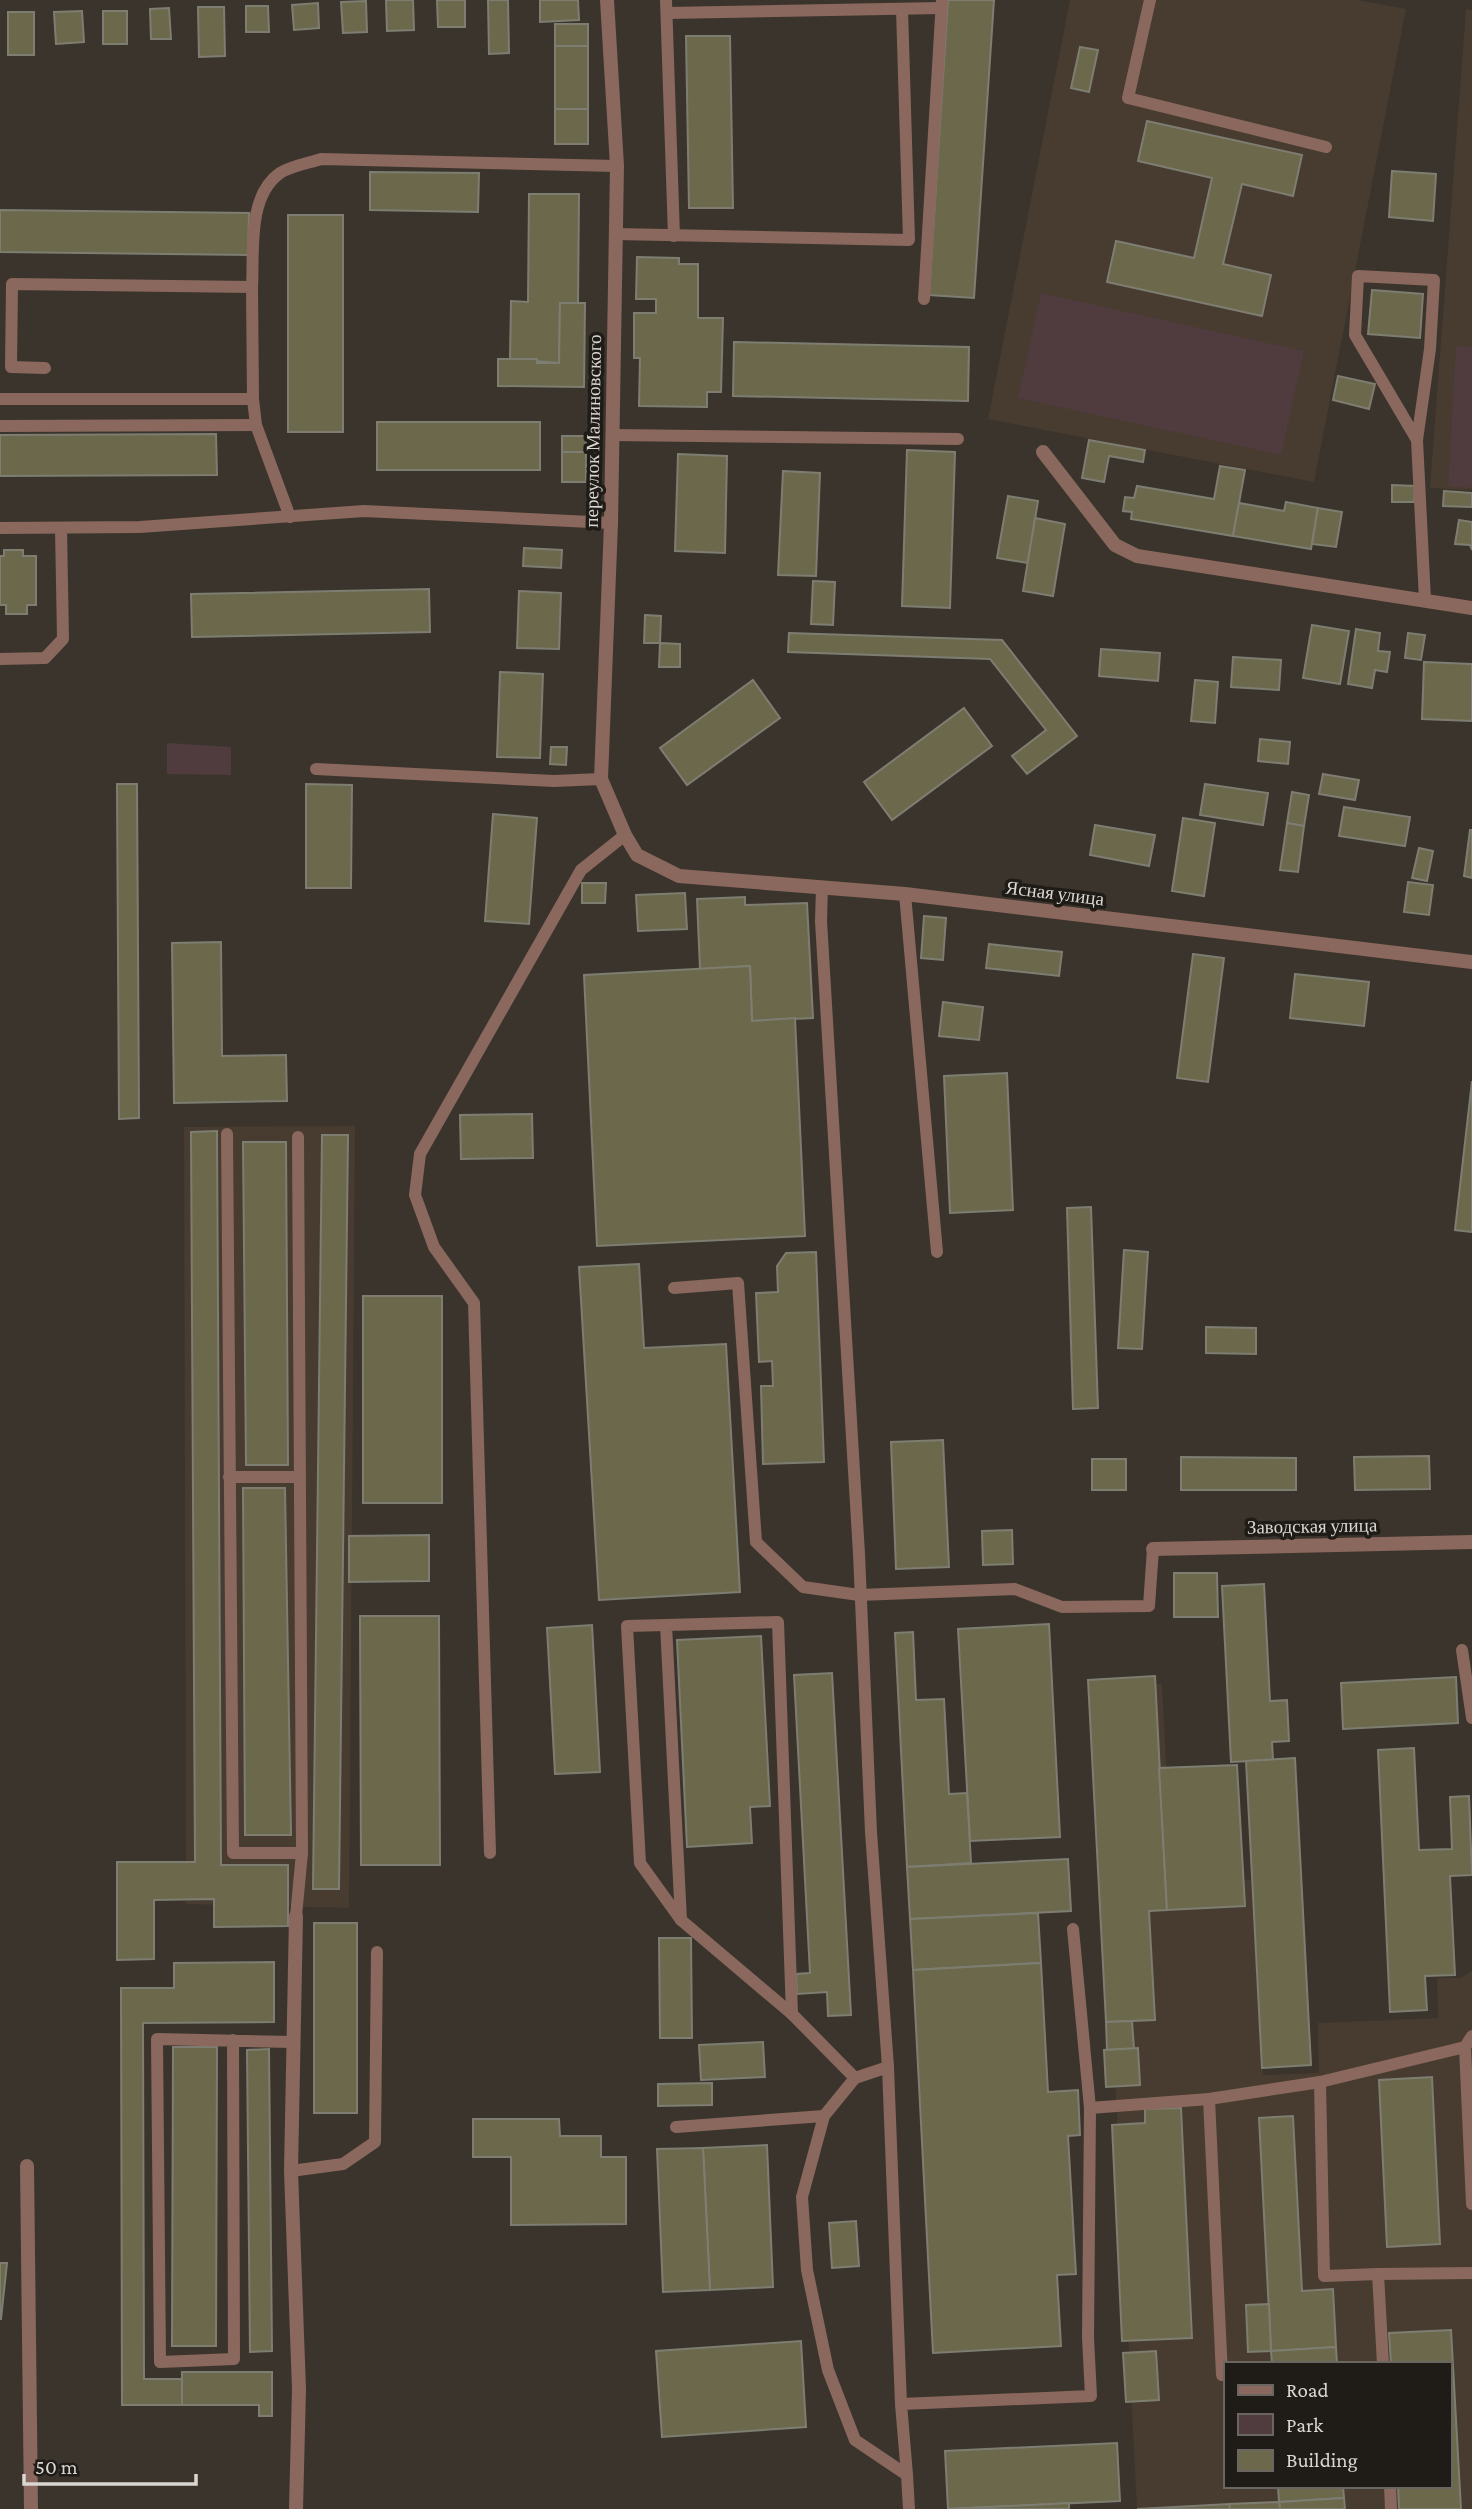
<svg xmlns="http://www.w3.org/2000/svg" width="1472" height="2509" viewBox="0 0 1472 2509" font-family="'Crimson Pro',serif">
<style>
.built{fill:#473c2f;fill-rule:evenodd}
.green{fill:#503b3e}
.building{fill:#6c684b;stroke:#7e7d72;stroke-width:2}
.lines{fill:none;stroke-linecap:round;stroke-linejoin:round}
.service{stroke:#8a685d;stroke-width:12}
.minor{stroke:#8a685d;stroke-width:14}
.labels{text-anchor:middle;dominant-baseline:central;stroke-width:7;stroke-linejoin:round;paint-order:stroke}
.street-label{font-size:19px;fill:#dad6d1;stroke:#1f1c18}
</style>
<rect width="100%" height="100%" fill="#3b342c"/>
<g class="built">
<polygon points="1070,0 1358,0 1406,9 1314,482 988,419"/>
<polygon points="1466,9 1472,10 1472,490 1430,488"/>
<polygon points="355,1126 349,1908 186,1904 184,1127"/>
<path d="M1095 1683 1162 1684 1172 1882 1251 1880 1263 2075 1319 2073 1318 2023 1438 2018 1437 1978H1461L1472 1971V2509H1137ZM1225 2364H1449V2486H1225Z"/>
</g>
<g class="green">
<polygon points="1041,293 1304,351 1281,455 1018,398"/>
<polygon points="1456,346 1472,347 1472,488 1448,486"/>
<polygon points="167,743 231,747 231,775 167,774"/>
</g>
<g class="building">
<polygon points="386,0 413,0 414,30 387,31"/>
<polygon points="437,0 465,0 465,27 438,27"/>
<polygon points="488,0 508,0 509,53 489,54"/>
<polygon points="540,0 578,0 579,20 540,22"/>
<polygon points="948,0 994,0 974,298 929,295"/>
<polygon points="366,1 367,32 343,33 341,2"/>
<polygon points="318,3 319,28 294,30 292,5"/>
<polygon points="246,6 268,6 269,32 246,32"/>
<polygon points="198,7 224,7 225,56 199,57"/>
<polygon points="169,8 171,39 151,39 150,9"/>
<polygon points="82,11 84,42 56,44 54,12"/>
<rect x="103" y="11" width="24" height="33"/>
<rect x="8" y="12" width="26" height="43"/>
<rect x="555" y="24" width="33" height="22"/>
<polygon points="686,36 730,36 733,208 689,208"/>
<rect x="555" y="46" width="33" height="63"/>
<polygon points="1080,47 1098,50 1089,92 1071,88"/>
<rect x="555" y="109" width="33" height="35"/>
<polygon points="1147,121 1302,155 1293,196 1242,184 1223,264 1271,275 1262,316 1107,282 1116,241 1194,258 1212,178 1138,161"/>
<polygon points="1392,171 1436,174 1433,221 1389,217"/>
<polygon points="370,172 479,173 478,212 370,210"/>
<polygon points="529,194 579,194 578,303 560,303 559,363 510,359 511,301 528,302"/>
<polygon points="0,210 249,213 248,255 0,252"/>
<rect x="288" y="215" width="55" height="217"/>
<polygon points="637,257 679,258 679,264 698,264 698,318 723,318 721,392 707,392 707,407 639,406 640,358 634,358 634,313 656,313 656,299 636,299"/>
<polygon points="1372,290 1423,294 1420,338 1368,334"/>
<polygon points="560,303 585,303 584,387 498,386 498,359 537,359 537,363 559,363"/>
<polygon points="734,342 969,347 968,401 733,396"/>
<polygon points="1338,376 1375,384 1369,409 1333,400"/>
<rect x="377" y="422" width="163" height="48"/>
<polygon points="216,434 217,475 0,476 0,435"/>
<rect x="562" y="436" width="24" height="16"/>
<polygon points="1089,440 1145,450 1143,462 1109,456 1104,482 1082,478"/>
<polygon points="907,450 955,452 950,608 902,606"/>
<rect x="562" y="452" width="24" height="30"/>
<polygon points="678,454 727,456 725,553 675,551"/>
<polygon points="1220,466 1245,470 1233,536 1131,519 1132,512 1123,511 1125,497 1134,498 1137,486 1214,499"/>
<polygon points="783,471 820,473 816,576 778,575"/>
<polygon points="1392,485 1415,486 1414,502 1392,502"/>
<polygon points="1444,491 1472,493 1472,507 1443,506"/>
<polygon points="1008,496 1038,501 1028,563 997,558"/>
<polygon points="1286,502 1318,508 1311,549 1233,536 1239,503 1284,511"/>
<polygon points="1318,508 1342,512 1336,547 1312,544"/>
<polygon points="1035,518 1065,524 1053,596 1023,591"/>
<polygon points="1459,520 1472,522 1472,550 1470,545 1455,544"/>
<polygon points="524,548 562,550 561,568 523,566"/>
<polygon points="4,550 23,550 23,556 36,556 36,605 27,605 27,614 6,614 6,605 0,605 0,556 4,556"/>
<polygon points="813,581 835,582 833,625 811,624"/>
<polygon points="429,589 430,632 192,637 191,594"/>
<polygon points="519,591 561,593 559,649 517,648"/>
<polygon points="645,615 661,616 660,643 644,643"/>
<polygon points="1312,625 1349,631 1340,684 1303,678"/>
<polygon points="1356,629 1380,633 1378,651 1390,652 1387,672 1375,670 1372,688 1348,684"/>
<polygon points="789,633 1002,640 1077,736 1027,774 1012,756 1046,730 990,659 788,652"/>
<polygon points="1408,633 1425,635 1421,660 1405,658"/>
<polygon points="660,643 680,644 680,667 659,667"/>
<polygon points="1101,649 1160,653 1158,681 1099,676"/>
<polygon points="1233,657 1281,660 1279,690 1231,687"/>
<polygon points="1424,662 1472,664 1472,721 1422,719"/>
<polygon points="500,672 543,674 540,758 497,757"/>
<polygon points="753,680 780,718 687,785 660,748"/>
<polygon points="1195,680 1218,682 1215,723 1191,721"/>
<polygon points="964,708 992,746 892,820 864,782"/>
<polygon points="1260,739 1290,742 1288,764 1258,761"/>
<polygon points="551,747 567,747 566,765 550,764"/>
<polygon points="1323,774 1359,780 1355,800 1319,794"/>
<polygon points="117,784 137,784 139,1118 119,1119"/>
<polygon points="306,784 352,785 351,888 306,888"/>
<polygon points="1205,784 1268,793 1263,825 1200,815"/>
<polygon points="1292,792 1309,795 1304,826 1287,823"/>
<polygon points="1344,807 1410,817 1405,846 1339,836"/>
<polygon points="493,814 537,818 529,924 485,921"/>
<polygon points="1183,818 1215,823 1204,896 1172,891"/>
<polygon points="1287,823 1304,826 1298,872 1280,870"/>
<polygon points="1095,825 1155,835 1149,866 1090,855"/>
<polygon points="1470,830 1472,830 1472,878 1464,876"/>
<polygon points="1419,848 1433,851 1427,881 1412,878"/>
<polygon points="1408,882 1433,885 1429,915 1404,912"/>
<polygon points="582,883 606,883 605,903 582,903"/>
<polygon points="685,893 687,929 638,931 636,895"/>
<polygon points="745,897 745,905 807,903 813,1018 752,1021 750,966 700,969 697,899"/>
<polygon points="924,916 946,918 943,960 921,958"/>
<polygon points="221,942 222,1056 286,1055 287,1101 174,1103 172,943"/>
<polygon points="989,944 1062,952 1059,976 986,968"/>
<polygon points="1193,954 1224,958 1208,1082 1177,1078"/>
<polygon points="750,966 752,1021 795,1018 805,1236 597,1246 584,975"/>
<polygon points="1295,974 1369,982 1364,1026 1290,1018"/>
<polygon points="943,1002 983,1007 979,1040 939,1036"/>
<polygon points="1007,1073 1013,1210 950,1213 944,1076"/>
<polygon points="1472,1081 1472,1232 1455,1230"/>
<polygon points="532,1114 533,1158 461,1159 460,1115"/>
<polygon points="217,1131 221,1865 288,1865 288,1926 214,1927 214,1899 154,1900 154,1959 117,1960 117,1862 195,1862 191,1132"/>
<polygon points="322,1135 348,1135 339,1889 313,1889"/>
<polygon points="243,1142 286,1142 288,1465 246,1465"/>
<polygon points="1091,1207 1098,1408 1073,1409 1067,1208"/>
<polygon points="1124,1250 1148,1252 1142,1349 1118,1348"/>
<polygon points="816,1252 824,1462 763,1464 761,1386 773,1386 772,1361 759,1362 756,1293 778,1292 777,1266 786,1253"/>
<polygon points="639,1264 644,1348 726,1344 740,1592 599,1600 579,1267"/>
<rect x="363" y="1296" width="79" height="207"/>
<polygon points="1206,1327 1256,1328 1256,1354 1206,1353"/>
<polygon points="943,1440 949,1567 896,1569 891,1442"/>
<polygon points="1429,1456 1430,1489 1355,1490 1354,1457"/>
<polygon points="1181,1457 1296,1458 1296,1490 1181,1490"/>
<rect x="1092" y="1459" width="34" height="31"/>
<polygon points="243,1488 285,1488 291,1835 245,1835"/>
<polygon points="1012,1530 1013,1564 983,1565 982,1531"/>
<polygon points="429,1535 429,1581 349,1582 349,1536"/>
<polygon points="1174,1573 1217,1573 1218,1617 1174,1617"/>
<polygon points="1264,1584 1270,1701 1287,1700 1289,1741 1272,1742 1273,1760 1231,1762 1222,1586"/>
<polygon points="360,1616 439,1616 440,1865 361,1865"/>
<polygon points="1049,1624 1060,1837 970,1841 958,1629"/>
<polygon points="592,1625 600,1772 555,1774 547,1628"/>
<polygon points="913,1632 916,1700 944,1699 949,1794 967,1793 971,1863 907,1867 895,1633"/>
<polygon points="761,1636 770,1806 750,1807 752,1843 687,1847 677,1640"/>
<polygon points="832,1673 851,2015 828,2016 827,1992 797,1994 796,1974 810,1973 794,1675"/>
<polygon points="1155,1676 1167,1910 1149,1911 1155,2020 1106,2022 1088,1680"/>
<polygon points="1456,1677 1458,1723 1343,1729 1341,1683"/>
<polygon points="1414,1748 1419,1850 1452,1849 1450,1797 1469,1796 1472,1875 1450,1876 1455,1975 1425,1976 1427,2010 1390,2012 1378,1750"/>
<polygon points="1295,1758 1311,2065 1262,2068 1246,1761"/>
<polygon points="1237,1765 1245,1906 1167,1910 1159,1768"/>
<polygon points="1068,1859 1071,1911 910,1919 907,1867"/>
<polygon points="1038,1913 1041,1963 913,1970 910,1919"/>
<rect x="314" y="1923" width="43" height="190"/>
<polygon points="659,1938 691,1938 692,2038 660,2038"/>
<polygon points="274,1962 274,2022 143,2023 144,2379 182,2379 182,2405 122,2405 121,1988 174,1988 174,1963"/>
<polygon points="1041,1963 1048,2092 1078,2090 1080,2135 1068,2136 1076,2274 1057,2275 1061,2346 933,2353 913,1970"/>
<polygon points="1132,2021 1134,2049 1107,2050 1106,2022"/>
<polygon points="763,2042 765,2077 701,2080 699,2045"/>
<polygon points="173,2047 217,2047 216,2346 172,2346"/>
<polygon points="1138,2048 1140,2085 1106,2087 1104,2050"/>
<polygon points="269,2049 272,2351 250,2352 247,2050"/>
<polygon points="1432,2077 1440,2244 1387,2247 1379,2080"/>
<polygon points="712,2083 712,2105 658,2106 658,2084"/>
<polygon points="1181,2108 1192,2338 1122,2341 1112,2125 1145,2123 1145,2109"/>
<polygon points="1293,2116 1302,2291 1333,2289 1336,2347 1271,2351 1259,2118"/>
<polygon points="473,2119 559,2119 560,2136 601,2136 601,2157 626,2157 626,2224 511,2225 511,2157 473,2157"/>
<polygon points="767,2145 773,2287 710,2290 703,2148"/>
<polygon points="703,2148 710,2290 663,2292 657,2149"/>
<polygon points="856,2221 859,2266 832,2268 829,2223"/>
<polygon points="0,2263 7,2263 1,2319 0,2319"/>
<polygon points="1269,2304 1271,2351 1248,2352 1246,2305"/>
<polygon points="1451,2330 1461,2509 1399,2509 1398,2486 1449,2486 1449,2364 1391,2364 1389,2333"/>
<polygon points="801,2341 806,2427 662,2437 656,2351"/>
<polygon points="1336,2347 1337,2364 1272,2364 1271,2351"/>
<polygon points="1156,2351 1159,2400 1126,2402 1123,2353"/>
<polygon points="182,2372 272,2372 272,2416 259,2416 259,2405 182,2405"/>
<polygon points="1117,2443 1120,2501 948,2509 945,2451"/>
<polygon points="1278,2486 1343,2486 1344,2498 1279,2502"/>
<polygon points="1344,2498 1345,2509 1280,2509 1279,2502"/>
<polygon points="1279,2502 1280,2509 1230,2509 1229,2504"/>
<polygon points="1069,2503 1069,2509 947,2509 948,2509"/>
<polygon points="1229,2504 1230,2509 1137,2509"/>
</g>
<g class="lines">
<g class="service">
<polyline points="666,0 674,236"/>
<polyline points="1150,0 1128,98 1326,147"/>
<polyline points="667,13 941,8"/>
<polyline points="616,234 909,240 902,9"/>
<path d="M252 287C254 252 247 196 280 173 291 166 309 163 321 159L617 166"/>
<polyline points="924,299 942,0"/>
<polyline points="45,368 11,367 12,284 252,287 253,399 256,425 290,517"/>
<polyline points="0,399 253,399"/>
<polyline points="0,426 256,425"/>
<polyline points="612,435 958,439"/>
<polyline points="1417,440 1355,335 1358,276 1434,280 1430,349 1417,440 1425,600"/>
<polyline points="0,528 140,527 364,511 611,523"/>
<polyline points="0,659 45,658 63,639 61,528"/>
<polyline points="316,769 554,781 601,779"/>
<polyline points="822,888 821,921 859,1554 871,1832 888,2067"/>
<polyline points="905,894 937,1252"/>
<polyline points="227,1134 233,1853 302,1853"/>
<polyline points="674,1288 738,1283 756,1542 803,1587 859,1595 1015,1589 1062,1607 1149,1606 1153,1549"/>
<polyline points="229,1477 300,1477"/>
<polyline points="666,1625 627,1626 640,1863 681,1920 792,2014 855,2078"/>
<polyline points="1462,1650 1472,1718"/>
<polyline points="490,1853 474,1303 434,1247 415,1195 420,1154 581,870 625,835"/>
<polyline points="296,1916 302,1853 298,1137"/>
<polyline points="681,1920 666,1625 778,1622 792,2014"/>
<polyline points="1472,2036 1465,2047 1472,2204"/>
<polyline points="233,2040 234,2359 160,2362 157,2039 293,2042"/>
<polygon points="888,2067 901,2404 907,2475 855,2440 828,2370 807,2270 802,2197 824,2116 855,2078"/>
<polyline points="1320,2082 1324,2276 1378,2274 1383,2364"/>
<polyline points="1209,2099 1222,2375"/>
<polyline points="1090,2108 1209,2099 1320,2082 1465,2047"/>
<polyline points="676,2127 824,2116"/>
<polyline points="291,2171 343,2164 375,2142 377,1952"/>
<polyline points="1378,2274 1472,2273"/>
<polyline points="901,2404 1091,2396 1088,2338 1090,2108 1073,1929"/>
<polyline points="907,2475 909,2509"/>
<polyline points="1390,2486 1391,2509"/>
</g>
<g class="minor">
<polyline points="607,0 617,166 611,523 601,779 625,835 637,855 679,876 905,894 1472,962"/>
<polyline points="1043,452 1115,545 1137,556 1472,608"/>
<polyline points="1153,1549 1472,1542"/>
<polyline points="27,2166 31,2509"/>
<polyline points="296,2509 299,2389 291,2171 296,1916"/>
</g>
</g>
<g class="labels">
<g class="street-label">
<text transform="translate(593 431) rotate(-89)">переулок Малиновского</text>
<text transform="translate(1055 893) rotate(7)">Ясная улица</text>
<text transform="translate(1312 1526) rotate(-1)">Заводская улица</text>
</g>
</g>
<rect x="1224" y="2362" width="228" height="126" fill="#1f1c18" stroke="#6a6662" stroke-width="2"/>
<rect x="1238" y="2385" width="35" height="10" fill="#8a685d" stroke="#6a6662" stroke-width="2"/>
<text x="1286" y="2397" font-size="21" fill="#dad6d1">Road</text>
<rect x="1238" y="2414" width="35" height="21" fill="#503b3e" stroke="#6a6662" stroke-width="2"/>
<text x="1286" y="2432" font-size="21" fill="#dad6d1">Park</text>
<rect x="1238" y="2450" width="35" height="21" fill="#6c684b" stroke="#6a6662" stroke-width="2"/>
<text x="1286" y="2467" font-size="21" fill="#dad6d1">Building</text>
<path d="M24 2474v10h172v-10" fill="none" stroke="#dad6d1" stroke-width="3.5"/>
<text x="35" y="2474" font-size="21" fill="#dad6d1" stroke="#1f1c18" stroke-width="5" paint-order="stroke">50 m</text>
</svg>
